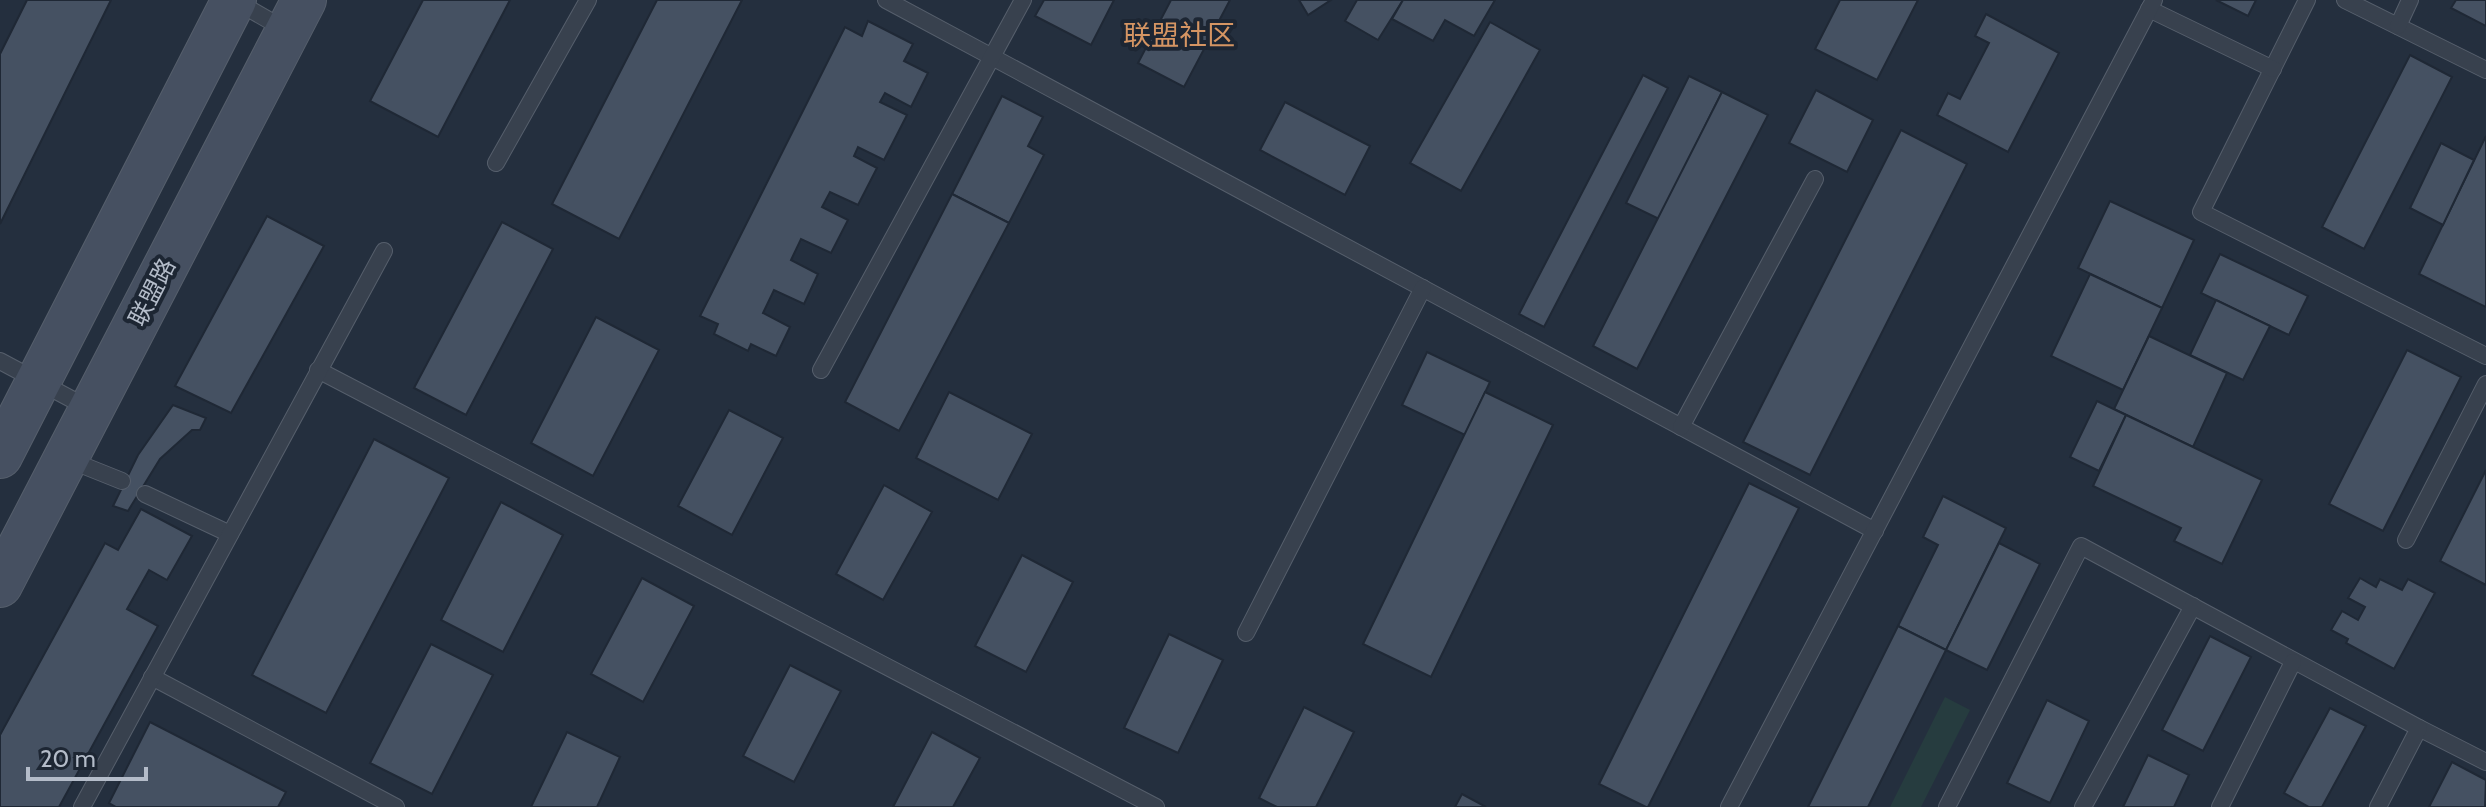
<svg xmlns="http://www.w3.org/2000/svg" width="2486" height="807" viewBox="0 0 2486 807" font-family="Cabin,'Noto Sans SC',sans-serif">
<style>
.green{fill:#263c3f}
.building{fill:#455162;stroke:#1f2835;stroke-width:2}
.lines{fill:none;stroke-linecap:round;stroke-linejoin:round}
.service-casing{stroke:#565f6c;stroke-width:18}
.secondary-casing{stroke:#565f6c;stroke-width:46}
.service{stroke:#38414e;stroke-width:16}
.secondary{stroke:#465061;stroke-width:44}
.labels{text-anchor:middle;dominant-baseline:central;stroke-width:8;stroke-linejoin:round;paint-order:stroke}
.street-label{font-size:24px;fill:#b4bcc9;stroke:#1d2633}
.quarter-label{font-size:28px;fill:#d59563;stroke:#1d2633}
</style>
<rect width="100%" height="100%" fill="#242f3e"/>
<polygon class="green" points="1945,697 1970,710 1921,807 1890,807"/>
<g class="building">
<polygon points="27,0 111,0 0,224 0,54"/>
<polygon points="423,0 510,0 438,137 370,101"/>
<polygon points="657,0 742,0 619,239 552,204"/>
<polygon points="1044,0 1114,0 1091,45 1035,16"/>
<polygon points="1171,0 1230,0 1184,87 1138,63"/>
<polygon points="1299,0 1331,0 1308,15"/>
<polygon points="1357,0 1403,0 1378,40 1345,21"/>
<polygon points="1403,0 1495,0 1474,36 1445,20 1433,41 1392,19"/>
<polygon points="1840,0 1918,0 1877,80 1815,49"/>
<polygon points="2216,0 2256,0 2248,16"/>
<polygon points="2456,0 2486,0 2486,26 2451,8"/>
<polygon points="1986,14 2059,53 2008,152 1937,115 1948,93 1960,99 1989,43 1975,36"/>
<polygon points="868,21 913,44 904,61 928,73 911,107 885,93 880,102 907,115 884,160 858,147 854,156 877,168 858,205 830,192 822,207 848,220 831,253 801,239 791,260 818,274 804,304 774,290 763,313 790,327 776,356 751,344 748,351 714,334 718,324 700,316 845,27 862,36"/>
<polygon points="1490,22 1540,50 1461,191 1410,163"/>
<polygon points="2410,55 2452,77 2364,249 2322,227"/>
<polygon points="1643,75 1668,88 1544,327 1519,314"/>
<polygon points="1689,76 1722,92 1659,219 1626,203"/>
<polygon points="1816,90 1873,120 1847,172 1789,143"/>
<polygon points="1722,92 1768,115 1637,369 1593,346"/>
<polygon points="1002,96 1043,117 1028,146 1044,155 1009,223 952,194"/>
<polygon points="1285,102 1370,146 1345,195 1260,150"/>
<polygon points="1901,130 1967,164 1810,475 1743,442"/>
<polygon points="2486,136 2486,307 2419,274"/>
<polygon points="2441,143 2474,160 2443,225 2410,208"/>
<polygon points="952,194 1009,223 899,431 845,402"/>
<polygon points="2110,201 2194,240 2162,308 2078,268"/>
<polygon points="267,216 324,246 231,413 175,386"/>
<polygon points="502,222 553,249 466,415 414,388"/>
<polygon points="2220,254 2308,296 2289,335 2201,293"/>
<polygon points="2090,274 2162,308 2123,390 2051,356"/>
<polygon points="2216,300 2270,326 2243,380 2190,355"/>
<polygon points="596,317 659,350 593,476 531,443"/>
<polygon points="2149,336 2227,373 2193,447 2114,409"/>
<polygon points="2407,350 2461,377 2383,531 2329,504"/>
<polygon points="1427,352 1490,382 1465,435 1402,405"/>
<polygon points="949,392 1032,434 998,500 916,458"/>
<polygon points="1485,392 1553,425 1431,677 1363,644"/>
<polygon points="2097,401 2126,415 2099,471 2070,457"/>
<polygon points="173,405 206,418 200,430 192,430 160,459 128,511 113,506 138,455"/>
<polygon points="729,410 783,438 732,535 678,506"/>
<polygon points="2126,415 2262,480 2222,564 2174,541 2181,528 2093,486"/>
<polygon points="374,439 449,478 326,713 252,675"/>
<polygon points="2486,470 2486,585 2440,561"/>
<polygon points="1749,483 1799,508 1648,807 1646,807 1599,784"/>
<polygon points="884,485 932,512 883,600 836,574"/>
<polygon points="1943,496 2006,528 1946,650 1898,626 1938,545 1923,537"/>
<polygon points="501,502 563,535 503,652 441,620"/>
<polygon points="141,509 192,536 167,580 149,570 127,609 158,626 59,807 0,807 0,735 105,543 118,550"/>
<polygon points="1999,543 2040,564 1987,670 1946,650"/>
<polygon points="1022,555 1073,582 1026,672 975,646"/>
<polygon points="642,578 694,606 643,702 591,674"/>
<polygon points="2360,578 2376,587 2380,579 2402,590 2408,579 2435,593 2394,669 2346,643 2348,639 2331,630 2342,611 2358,620 2365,607 2348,598"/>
<polygon points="1898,626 1946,650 1868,807 1808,807"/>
<polygon points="1169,634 1223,660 1178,753 1124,728"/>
<polygon points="2210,636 2251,657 2203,751 2162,730"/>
<polygon points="431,644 493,675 432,794 370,763"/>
<polygon points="790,665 841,691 794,782 743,756"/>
<polygon points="2047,700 2089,721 2050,803 2007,783"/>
<polygon points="1304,707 1354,732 1316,807 1277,807 1259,798"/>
<polygon points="2330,708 2366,726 2322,807 2309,807 2284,793"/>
<polygon points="150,722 286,792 278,807 116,807 109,803"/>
<polygon points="567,732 620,757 597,807 531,807"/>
<polygon points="932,732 980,758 953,807 893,807"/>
<polygon points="2148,755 2189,775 2174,807 2123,807"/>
<polygon points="2452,762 2486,780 2485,807 2429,807"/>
<polygon points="1462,794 1486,807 1455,807"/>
</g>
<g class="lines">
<g class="service-casing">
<g id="service">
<polyline points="886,0 1875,531"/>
<polyline points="2307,0 2201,212 2486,356"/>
<polyline points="2345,0 2486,70"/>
<polyline points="237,2 286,30"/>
<polyline points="2149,9 2273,69"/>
<polyline points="2398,26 2410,0"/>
<polyline points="496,163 588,0"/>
<polyline points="0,361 90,409"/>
<polyline points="318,370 1156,807"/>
<polyline points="821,370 1023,0"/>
<polyline points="1681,427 1815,179"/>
<polyline points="67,459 122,481"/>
<polyline points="145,494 230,534"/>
<polyline points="2406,540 2486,384"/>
<polyline points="1246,633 1423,288"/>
<polyline points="152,677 396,807"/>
<polyline points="2419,728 2486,762"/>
<polyline points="82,807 384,251"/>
<polyline points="1729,807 2154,0"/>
<polyline points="1947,807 2081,546 2419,728 2378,807"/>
<polyline points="2083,807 2193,606"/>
<polyline points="2220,807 2293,662"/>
</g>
</g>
<g class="secondary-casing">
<g id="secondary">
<polyline points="0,456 234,0"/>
<polyline points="0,585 304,0"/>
</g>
</g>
<use href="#service" class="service"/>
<use href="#secondary" class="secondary"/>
</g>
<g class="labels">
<g class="street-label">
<text transform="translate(152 292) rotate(-63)">联盟路</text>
</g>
<g class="quarter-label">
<text x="1179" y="35">联盟社区</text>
</g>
</g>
<path d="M28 767v12h118v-12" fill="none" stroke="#b4bcc9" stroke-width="4"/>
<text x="40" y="767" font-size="24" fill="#b4bcc9" stroke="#1d2633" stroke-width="6" paint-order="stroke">20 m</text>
</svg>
